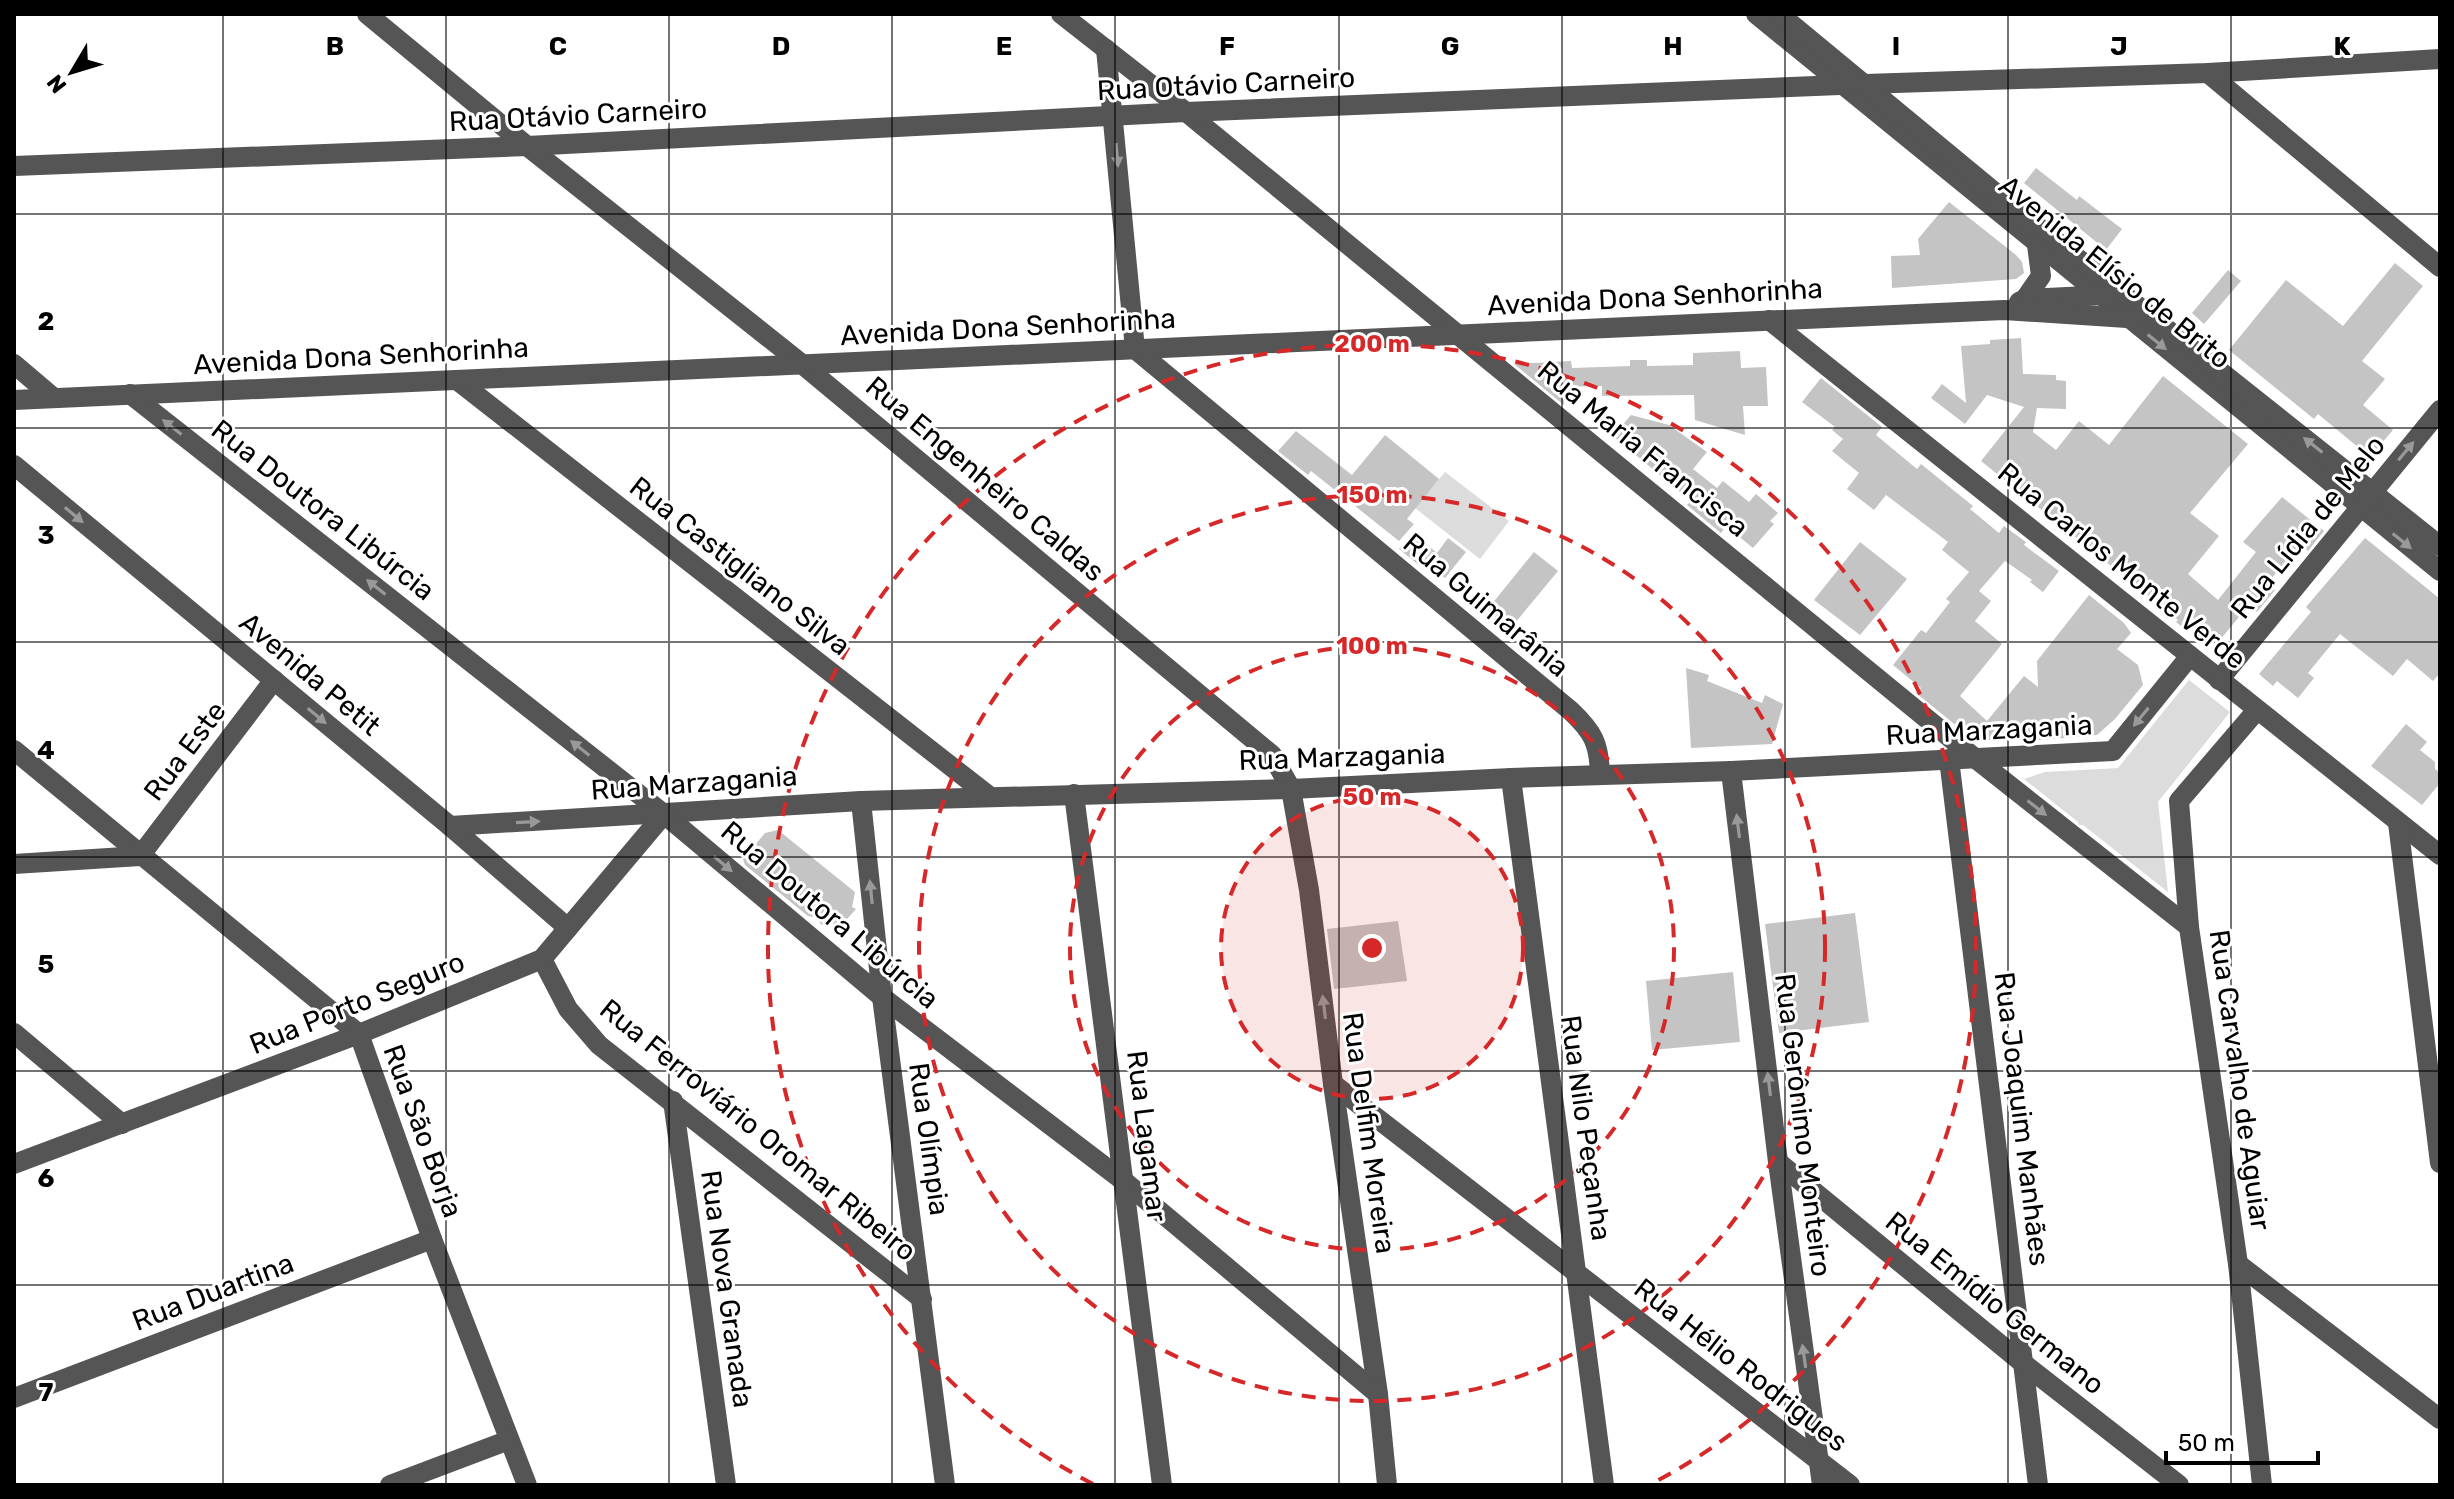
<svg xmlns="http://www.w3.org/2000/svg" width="2454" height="1499" viewBox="0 0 2454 1499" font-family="Rubik,sans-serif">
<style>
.green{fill:#dcdcdc}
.building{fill:#c4c4c4}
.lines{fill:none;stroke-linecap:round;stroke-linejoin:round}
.minor{stroke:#555;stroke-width:20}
.oneway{fill:#999}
.grid{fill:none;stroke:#000;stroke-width:2;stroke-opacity:0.55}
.ring{fill:none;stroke:#d62828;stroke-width:4;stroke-dasharray:14 10}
.labels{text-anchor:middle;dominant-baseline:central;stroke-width:6;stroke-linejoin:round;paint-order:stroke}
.street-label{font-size:28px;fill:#000;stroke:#fff}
.grid-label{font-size:26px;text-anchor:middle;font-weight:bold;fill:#000;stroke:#fff;stroke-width:6;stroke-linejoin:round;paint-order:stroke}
.centre{fill:#d62828;stroke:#fff;stroke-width:4}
.ring-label{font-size:24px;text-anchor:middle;font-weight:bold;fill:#d62828;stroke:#fff;stroke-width:6;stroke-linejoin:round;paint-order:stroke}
</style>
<rect width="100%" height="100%" fill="#fff"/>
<g class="green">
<polygon points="1445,472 1509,521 1480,559 1415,508"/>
<polygon points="2189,680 2230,712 2158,802 2168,892 2083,825 2079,825 2078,822 2024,779 2045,772 2118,768"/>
</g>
<g class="building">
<polygon points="2036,168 2077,200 2079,196 2122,229 2106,250 2024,183"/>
<polygon points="1949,202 2016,255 2022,262 2024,273 2016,279 1892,288 1891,256 1920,255 1918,239"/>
<polygon points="2395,263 2423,286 2362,361 2385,379 2363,405 2393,430 2370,457 2318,414 2314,419 2229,350 2286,280 2343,326"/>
<polygon points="2228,270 2241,281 2204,324 2192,313"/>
<polygon points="2021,338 2023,374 2056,375 2056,380 2066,381 2066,409 2037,408 2033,432 2056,450 2079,421 2109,445 2163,376 2248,444 2190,513 2219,536 2188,574 2218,600 2256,552 2243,542 2282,497 2324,531 2308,551 2300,544 2267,584 2275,590 2257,612 2249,605 2219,641 2196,622 2188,632 2176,622 2178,620 1981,461 2024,407 1987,395 1965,424 1931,398 1942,384 1966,403 1961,346 1990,344 1990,340"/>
<polygon points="1740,351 1741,368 1766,367 1768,406 1743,406 1745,435 1695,420 1694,395 1602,396 1602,386 1564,387 1564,405 1514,364 1571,361 1572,368 1630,366 1630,360 1647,360 1647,366 1693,365 1693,353"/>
<polygon points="1821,378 1882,427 1876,435 1917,469 1921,464 1973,506 1970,509 1999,533 2004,526 2026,542 2024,545 2059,571 2043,592 2030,582 2032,580 2005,561 1979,591 1991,601 1975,621 2002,644 1960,696 1987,721 2024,676 2038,687 2037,661 2089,595 2124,623 2131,633 2117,649 2138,665 2143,685 2115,719 2097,735 2039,740 1974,740 1916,693 1921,688 1893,665 1921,630 1926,633 1950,602 1946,599 1969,572 1942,550 1948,542 1886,495 1874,510 1847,489 1859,473 1832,451 1843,439 1832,430 1835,427 1802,402"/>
<polygon points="1631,415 1669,425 1707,452 1693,469 1717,488 1723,481 1749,502 1756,494 1778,513 1770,521 1774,524 1753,548 1726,526 1721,533 1687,505 1691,501 1613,436"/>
<polygon points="1296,431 1352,475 1385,435 1439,479 1407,519 1414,524 1399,541 1311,471 1308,475 1278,451"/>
<polygon points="1412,533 1437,553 1448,538 1466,552 1445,578 1424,562 1420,566 1399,549"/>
<polygon points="2365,538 2440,599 2440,673 2433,681 2407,659 2393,676 2340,634 2308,673 2314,678 2298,698 2277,681 2273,686 2259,674 2311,612 2306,607"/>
<polygon points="1860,542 1907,579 1860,635 1814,600"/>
<polygon points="1534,552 1558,571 1510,629 1487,610"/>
<polygon points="1686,668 1709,675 1707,681 1762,703 1765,695 1783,704 1772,744 1691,748"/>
<polygon points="2406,724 2427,742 2420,750 2435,762 2435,769 2440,773 2440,783 2422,805 2371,766"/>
<polygon points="778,830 855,892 852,907 856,909 839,928 834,924 822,925 814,917 808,916 745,865 743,859 765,833"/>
<polygon points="1855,913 1869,1022 1779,1033 1765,924"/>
<polygon points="1398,921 1407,981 1334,989 1327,929"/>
<polygon points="1733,972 1740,1042 1652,1050 1646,981"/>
</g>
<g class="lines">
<g class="minor">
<polyline points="367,14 527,146 802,364 1272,755 1291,789 1309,890 1333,1084 1378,1394 1387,1485"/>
<polyline points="1061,14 1186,112 1976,759 2189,927"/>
<polyline points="1756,14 2440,571"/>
<polyline points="1779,14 1998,195 2440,546"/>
<path d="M1106 49 1135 349 1571 711C1593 732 1599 743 1600 774"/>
<polyline points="2208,73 2440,267"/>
<polyline points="14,166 527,146 1186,112 1865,84 2208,73 2440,59"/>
<polyline points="2025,299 2041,276 2037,245"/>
<polyline points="2019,302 2025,299 2106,295"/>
<polyline points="1769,320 2440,855"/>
<polyline points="14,364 54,398"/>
<polyline points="457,380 989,796"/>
<polyline points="130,394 664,814 882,997 1125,1182 1378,1394"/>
<polyline points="14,400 2004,310 2127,318"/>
<polyline points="14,465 450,826 568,928"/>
<polyline points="2219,680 2440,410"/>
<polyline points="2257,710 2179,801 2189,927 2238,1264 2262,1485"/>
<polyline points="14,750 359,1034 432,1239 527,1485"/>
<polyline points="1949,759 2038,1485"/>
<polyline points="1731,771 1778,1162 1822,1485"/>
<polyline points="1511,778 1604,1485"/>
<polyline points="1074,794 1162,1485"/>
<polyline points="861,801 882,997 945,1485"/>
<polyline points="2398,823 2440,1163"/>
<polyline points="450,826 861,801 1291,789 1511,778 1731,771 2113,751 2190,656"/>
<polyline points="14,864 140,856 274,680"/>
<polyline points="542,959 568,1009 599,1045 922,1299"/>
<polyline points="14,1033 122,1124"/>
<polyline points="1333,1084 1850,1485"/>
<polyline points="673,1101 726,1485"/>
<polyline points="1778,1162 2024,1364 2179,1485"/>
<polyline points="14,1164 359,1034 542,959 664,814"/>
<polyline points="2238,1264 2440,1419"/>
<polyline points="14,1398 432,1239"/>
<polyline points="390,1485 509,1440"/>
</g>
</g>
<defs><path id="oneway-solid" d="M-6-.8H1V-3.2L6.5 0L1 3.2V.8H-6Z" transform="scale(2)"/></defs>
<g class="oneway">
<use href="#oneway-solid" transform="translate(1117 155) rotate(85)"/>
<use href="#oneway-solid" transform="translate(2157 342) rotate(39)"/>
<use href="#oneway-solid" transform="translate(172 427) rotate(-142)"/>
<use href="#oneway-solid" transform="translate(2313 445) rotate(-142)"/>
<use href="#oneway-solid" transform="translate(2406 451) rotate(-50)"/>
<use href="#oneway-solid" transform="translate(74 515) rotate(40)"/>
<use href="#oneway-solid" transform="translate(2402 541) rotate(39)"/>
<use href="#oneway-solid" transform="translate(376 587) rotate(-142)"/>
<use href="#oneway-solid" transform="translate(317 716) rotate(40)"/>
<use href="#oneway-solid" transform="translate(2141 717) rotate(129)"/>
<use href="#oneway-solid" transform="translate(580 748) rotate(-142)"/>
<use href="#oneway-solid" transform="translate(2037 808) rotate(38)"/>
<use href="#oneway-solid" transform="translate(528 822) rotate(-3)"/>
<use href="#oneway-solid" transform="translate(1738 826) rotate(-97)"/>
<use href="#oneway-solid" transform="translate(723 864) rotate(40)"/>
<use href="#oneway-solid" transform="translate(871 892) rotate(-96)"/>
<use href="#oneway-solid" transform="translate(1324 1007) rotate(-97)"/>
<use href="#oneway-solid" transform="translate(1769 1084) rotate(-97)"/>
<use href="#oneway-solid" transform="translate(1804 1356) rotate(-98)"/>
</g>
<path class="grid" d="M223 14V1485M446 14V1485M669 14V1485M892 14V1485M1115 14V1485M1339 14V1485M1562 14V1485M1785 14V1485M2008 14V1485M2231 14V1485M14 214H2440M14 428H2440M14 642H2440M14 857H2440M14 1071H2440M14 1285H2440"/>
<circle cx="1372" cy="948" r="151" fill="#d62828" fill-opacity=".12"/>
<g class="ring">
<circle cx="1372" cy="948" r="151"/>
<circle cx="1372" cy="948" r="302"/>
<circle cx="1372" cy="948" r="453"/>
<path d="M1093 1484A604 604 0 1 1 1651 1484"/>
</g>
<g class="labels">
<g class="street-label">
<text transform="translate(1226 84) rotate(-3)">Rua Otávio Carneiro</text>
<text transform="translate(578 115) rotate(-3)">Rua Otávio Carneiro</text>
<text transform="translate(2115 272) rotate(39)">Avenida Elísio de Brito</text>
<text transform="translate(1655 297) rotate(-3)">Avenida Dona Senhorinha</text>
<text transform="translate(1008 327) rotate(-3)">Avenida Dona Senhorinha</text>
<text transform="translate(361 356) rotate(-3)">Avenida Dona Senhorinha</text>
<text transform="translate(1643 449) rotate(39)">Rua Maria Francisca</text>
<text transform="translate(985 479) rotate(40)">Rua Engenheiro Caldas</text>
<text transform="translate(323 510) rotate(38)">Rua Doutora Libúrcia</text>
<text transform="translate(2308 527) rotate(-51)">Rua Lídia de Melo</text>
<text transform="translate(740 566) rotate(38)">Rua Castigliano Silva</text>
<text transform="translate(2122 566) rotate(39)">Rua Carlos Monte Verde</text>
<text transform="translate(1486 605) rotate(40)">Rua Guimarânia</text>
<text transform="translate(310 674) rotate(40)">Avenida Petit</text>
<text transform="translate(1989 730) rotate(-3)">Rua Marzagania</text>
<text transform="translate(185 751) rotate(-53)">Rua Este</text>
<text transform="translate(1342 757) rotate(-2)">Rua Marzagania</text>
<text transform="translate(694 783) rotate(-4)">Rua Marzagania</text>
<text transform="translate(830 915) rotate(40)">Rua Doutora Libúrcia</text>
<text transform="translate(357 1003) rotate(-22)">Rua Porto Seguro</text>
<text transform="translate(2240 1080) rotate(82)">Rua Carvalho de Aguiar</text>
<text transform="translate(2022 1119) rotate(83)">Rua Joaquim Manhães</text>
<text transform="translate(1803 1125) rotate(83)">Rua Gerônimo Monteiro</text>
<text transform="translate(1586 1128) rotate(82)">Rua Nilo Peçanha</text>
<text transform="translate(758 1130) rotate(39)">Rua Ferroviário Oromar Ribeiro</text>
<text transform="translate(423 1131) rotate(70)">Rua São Borja</text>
<text transform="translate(1369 1133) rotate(82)">Rua Delfim Moreira</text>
<text transform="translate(1147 1136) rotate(83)">Rua Lagamar</text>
<text transform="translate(929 1139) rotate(82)">Rua Olímpia</text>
<text transform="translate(727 1289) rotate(82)">Rua Nova Granada</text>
<text transform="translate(213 1292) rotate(-21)">Rua Duartina</text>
<text transform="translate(1995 1303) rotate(39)">Rua Emídio Germano</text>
<text transform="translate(1741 1365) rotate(38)">Rua Hélio Rodrigues</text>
</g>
</g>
<g class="grid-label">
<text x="335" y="55">B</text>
<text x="558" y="55">C</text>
<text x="781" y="55">D</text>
<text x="1004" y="55">E</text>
<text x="1227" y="55">F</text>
<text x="1450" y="55">G</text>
<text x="1673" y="55">H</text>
<text x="1896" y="55">I</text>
<text x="2119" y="55">J</text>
<text x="2342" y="55">K</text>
<text x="46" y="330">2</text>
<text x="46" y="544">3</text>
<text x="46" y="759">4</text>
<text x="46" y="973">5</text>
<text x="46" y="1187">6</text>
<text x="46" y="1401">7</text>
</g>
<circle cx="1372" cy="948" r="12" class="centre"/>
<g class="ring-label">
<text x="1372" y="352">200 m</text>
<text x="1372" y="503">150 m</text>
<text x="1372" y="654">100 m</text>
<text x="1372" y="805">50 m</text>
</g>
<rect width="2454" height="1499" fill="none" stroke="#000000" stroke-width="32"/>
<g transform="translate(72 72) rotate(232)" stroke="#ffffff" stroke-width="6" paint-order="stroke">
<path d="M0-6L14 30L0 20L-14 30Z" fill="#000000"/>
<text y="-12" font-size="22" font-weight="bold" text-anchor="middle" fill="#000000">N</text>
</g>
<path d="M2166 1451v12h152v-12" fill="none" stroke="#000000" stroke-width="4"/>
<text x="2178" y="1451" font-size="24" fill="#000000" stroke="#ffffff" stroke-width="6" paint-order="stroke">50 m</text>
</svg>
